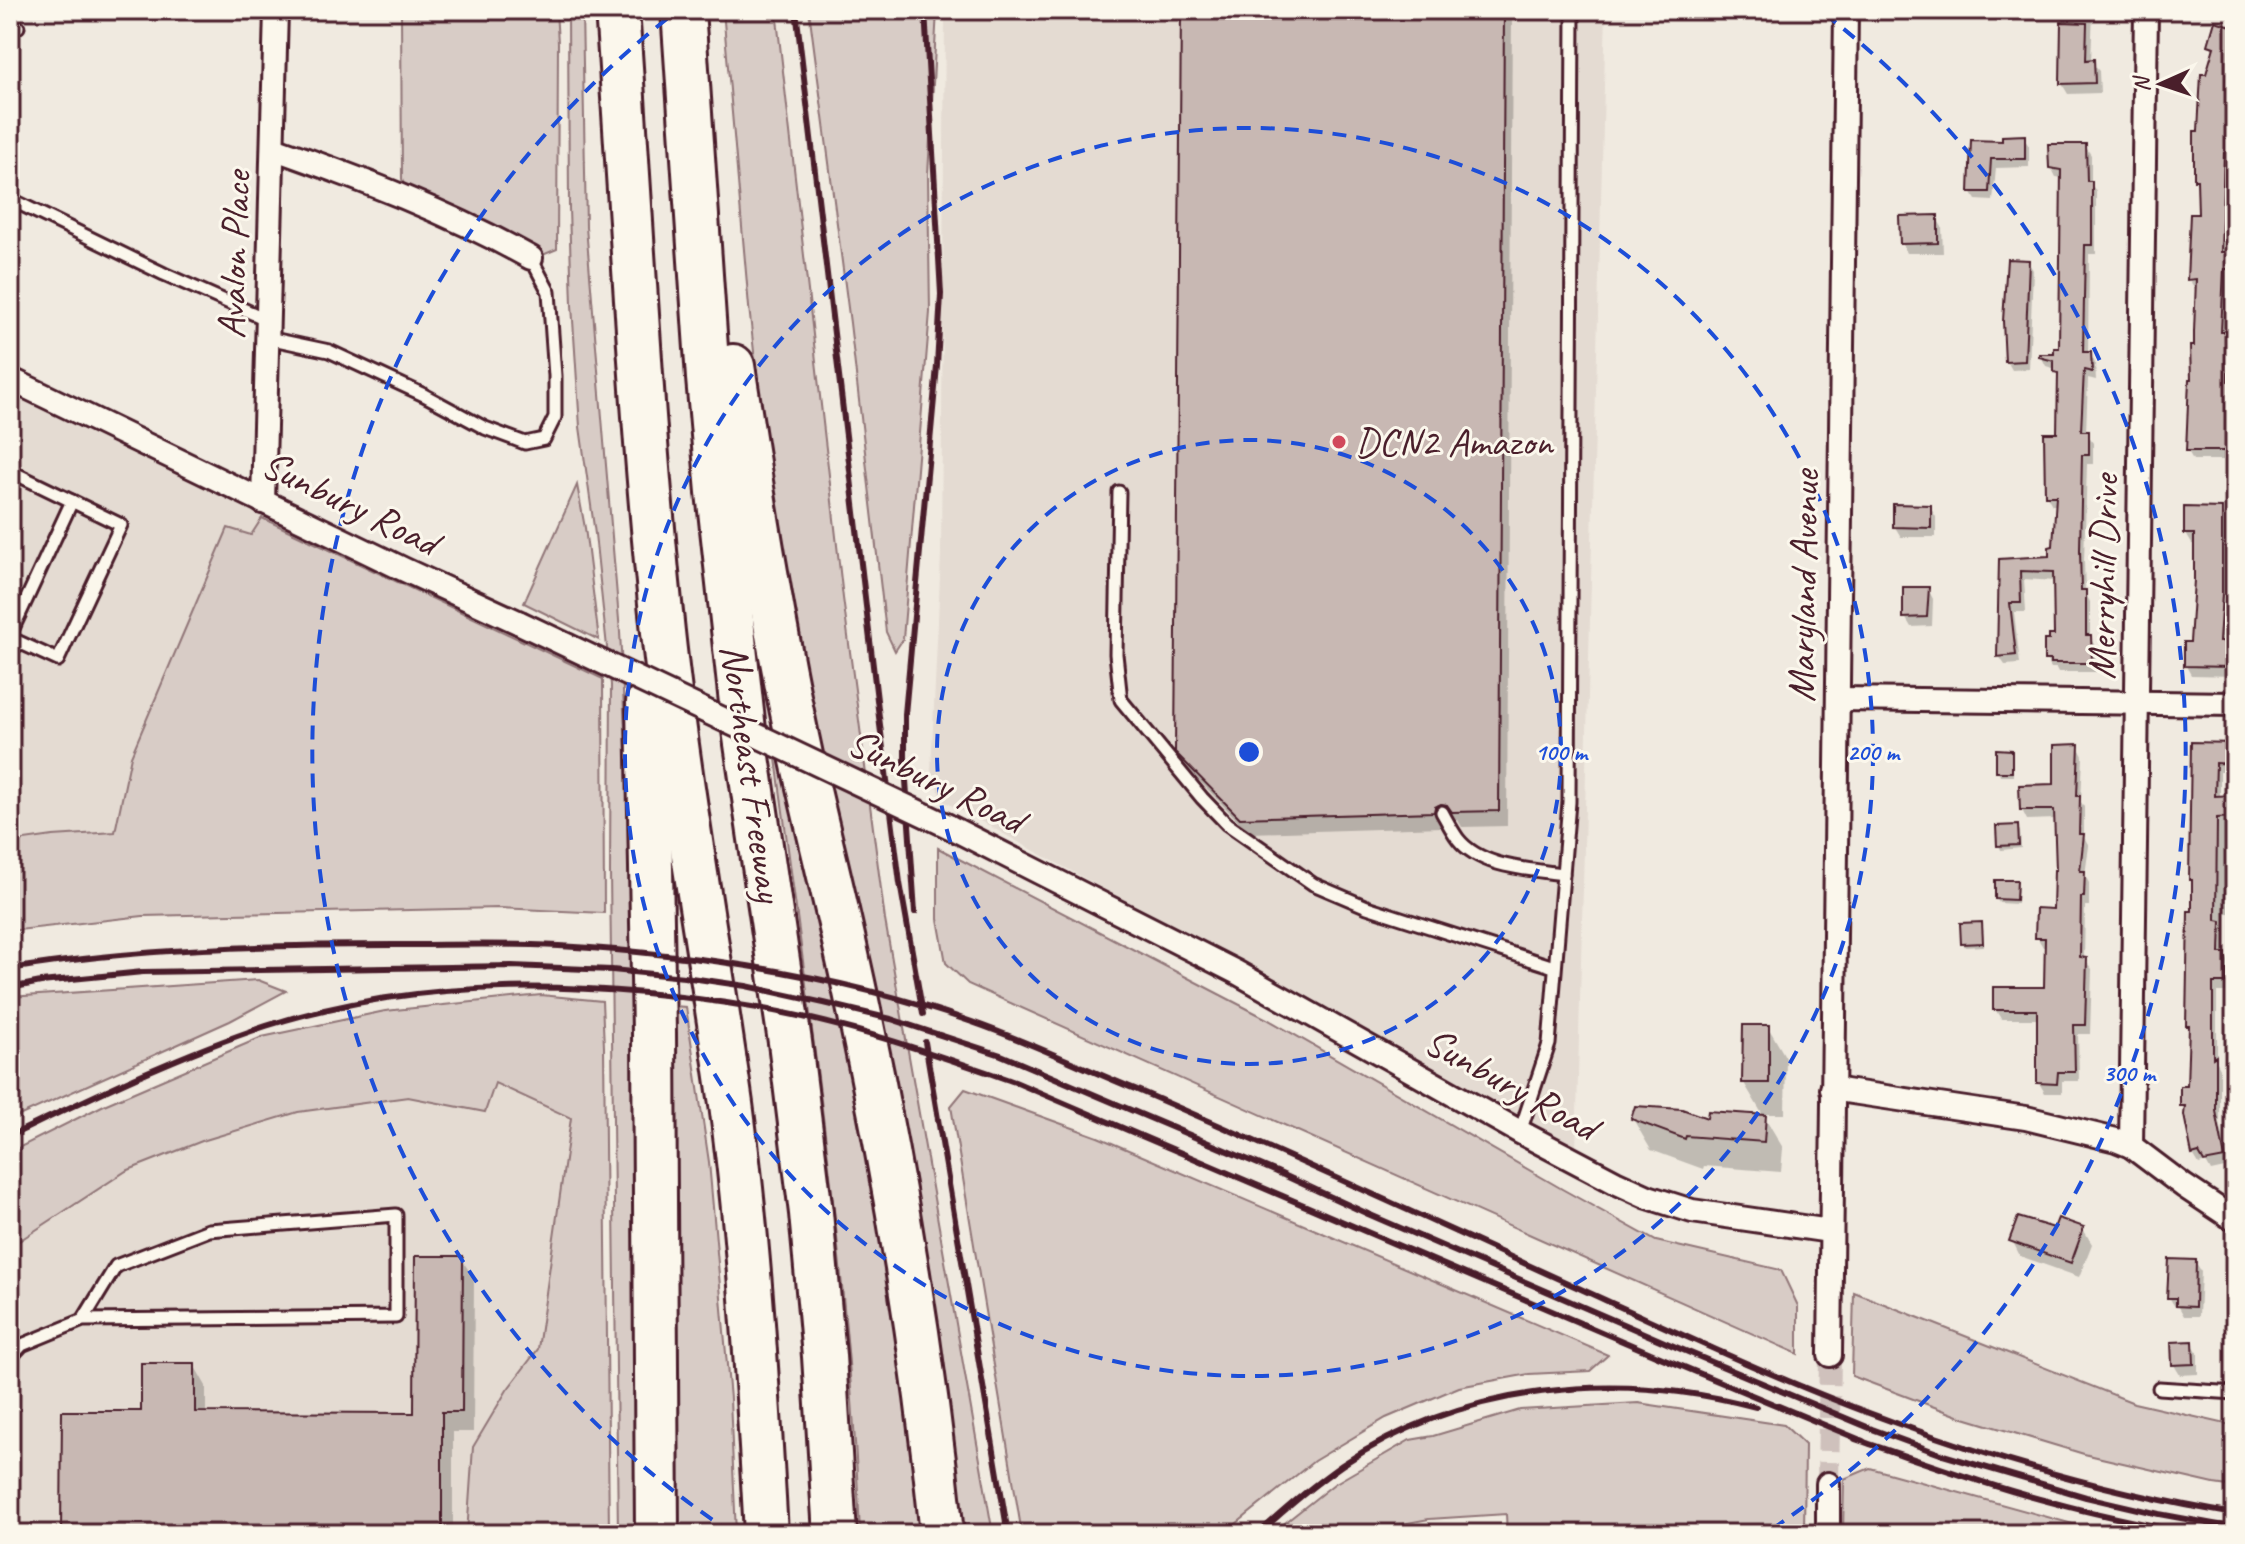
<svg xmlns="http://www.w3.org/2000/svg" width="2245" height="1544" viewBox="0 0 2245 1544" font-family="Caveat,sans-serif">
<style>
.built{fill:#e4dbd2}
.green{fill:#d8ccc6;stroke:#917678;stroke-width:2}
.shadow{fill:#0003}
.building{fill:#c8b8b3;stroke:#4a1f2b;stroke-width:2}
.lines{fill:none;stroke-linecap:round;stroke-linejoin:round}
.minor-tunnel{stroke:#cfc1bc;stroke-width:22;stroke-dasharray:22 11;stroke-linecap:butt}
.service-casing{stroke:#4a1f2b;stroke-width:17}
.minor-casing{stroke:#4a1f2b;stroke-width:28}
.motorway-casing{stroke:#4a1f2b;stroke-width:48}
.service{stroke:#fbf7ec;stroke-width:11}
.minor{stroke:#fbf7ec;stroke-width:22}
.motorway{stroke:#fbf7ec;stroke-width:42}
.rail{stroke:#4a1f2b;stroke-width:6}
.minor-bridge-casing{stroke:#4a1f2b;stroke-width:28;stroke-linecap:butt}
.minor-bridge{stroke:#fbf7ec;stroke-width:22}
.ring{fill:none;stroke:#1d4ed8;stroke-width:4;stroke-dasharray:14 10}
.poi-dot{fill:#d1495b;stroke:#fbf7ec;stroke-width:3}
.labels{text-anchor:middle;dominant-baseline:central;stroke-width:6;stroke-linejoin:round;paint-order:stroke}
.street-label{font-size:40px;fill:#4a1f2b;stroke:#fbf7ec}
.poi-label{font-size:40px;fill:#4a1f2b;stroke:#fbf7ec;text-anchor:start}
.centre{fill:#1d4ed8;stroke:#fbf7ec;stroke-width:4}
.ring-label{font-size:24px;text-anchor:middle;font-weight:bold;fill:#1d4ed8;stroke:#fbf7ec;stroke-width:6;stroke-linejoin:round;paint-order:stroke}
</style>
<rect width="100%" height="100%" fill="#f0eae0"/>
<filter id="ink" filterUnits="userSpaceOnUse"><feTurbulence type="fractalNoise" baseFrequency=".0125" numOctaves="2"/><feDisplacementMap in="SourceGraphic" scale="16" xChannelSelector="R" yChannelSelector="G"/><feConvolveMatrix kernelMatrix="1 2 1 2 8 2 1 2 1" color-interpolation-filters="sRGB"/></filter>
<g filter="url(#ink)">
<g class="built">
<polygon points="945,10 1606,10 1576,1152 1235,961 942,800 931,770 941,555"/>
<polygon points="10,375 272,503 251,535 228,529 131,756 115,832 53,836 10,842"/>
<polygon points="494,1082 571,1119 538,1349 507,1390 473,1447 467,1534 10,1534 10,1247 126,1171 202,1141 298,1112 408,1097 485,1112"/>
</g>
<g class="green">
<polygon points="401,10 556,10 558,43 557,249 538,257 408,197 402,179"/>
<polygon points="568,10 582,10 586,227 620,632 633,888 638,1534 618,1534 610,872 611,685 595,534 580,427 572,305 569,208"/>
<polygon points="723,10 776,10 843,598 885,920 993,1534 957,1534 767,467 749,307"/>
<polygon points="809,10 937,10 928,175 930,312 903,639 895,651 886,632 850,323"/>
<polygon points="577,485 585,528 599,640 524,603"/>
<polygon points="262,518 603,679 604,913 499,908 143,916 10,931 10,842 53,836 115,832 131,756 228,528 251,535"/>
<path d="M787 749 886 1226 928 1534H860C849 1272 809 1011 775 751Z"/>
<polygon points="938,848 1267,1019 1562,1189 1656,1241 1781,1270 1798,1306 1798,1354 968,984 946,963 938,919"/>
<polygon points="258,980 286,991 230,1021 10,1120 10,997"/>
<polygon points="541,995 602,1001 604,1047 609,1534 467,1534 473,1447 507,1390 538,1349 571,1118 495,1083 485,1112 408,1097 298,1112 202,1141 126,1171 10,1247 10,1152 104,1105 262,1037 385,1011"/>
<polygon points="660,1005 686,1007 709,1162 730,1399 736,1534 668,1534"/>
<polygon points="965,1089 1098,1137 1608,1355 1590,1371 1529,1374 1459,1387 1386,1418 1314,1461 1236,1524 1228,1534 1022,1534 951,1106"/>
<polygon points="1854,1292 2134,1403 2235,1426 2235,1487 2214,1484 2084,1454 1961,1417 1852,1376"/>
<polygon points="1638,1403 1784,1425 1805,1445 1804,1534 1507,1534 1506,1514 1429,1519 1349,1534 1271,1534 1334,1484 1410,1440 1433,1436 1520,1410"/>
<polygon points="1870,1468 2109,1534 1843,1534 1844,1479"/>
</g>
<g class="shadow">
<polygon points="1183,10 1512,10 1507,826 1462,827 1458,820 1451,818 1443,823 1442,827 1250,833 1186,767 1177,751"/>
<polygon points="2063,10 2093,10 2091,62 2099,71 2100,93 2068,94 2062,84"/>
<polygon points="2235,29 2235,162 2228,162 2226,254 2231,254 2235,261 2235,278 2228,278 2226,334 2233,343 2232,374 2235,374 2235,460 2193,460 2188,451 2197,289 2195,289 2189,279 2200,216 2199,185 2196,180 2200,133 2208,76 2215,53 2210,45"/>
<polygon points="2023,137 2029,146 2029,167 1996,168 1993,201 1976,200 1971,192 1973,142 2004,143"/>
<polygon points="2085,146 2091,155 2091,183 2096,192 2096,254 2089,254 2088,354 2090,354 2095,363 2096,380 2088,378 2086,433 2093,443 2093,464 2087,464 2084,561 2085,592 2090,602 2090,638 2095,646 2096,672 2058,672 2056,668 2051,668 2046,659 2056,637 2055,581 2024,579 2026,612 2014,612 2020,664 2005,665 1999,656 2001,561 2051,558 2055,548 2057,505 2052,505 2047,496 2059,435 2060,380 2056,369 2046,366 2041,356 2056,355 2061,350 2063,178 2056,177 2051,167"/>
<polygon points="1936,217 1942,227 1943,253 1907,253 1902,243"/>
<polygon points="2028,262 2033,270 2029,369 2012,370 2007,361"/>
<polygon points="1930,507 1936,517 1936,537 1901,537 1895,527"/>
<polygon points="2221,510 2227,520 2224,644 2228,644 2234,654 2234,676 2191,675 2186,666 2192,644 2196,544 2192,544 2186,534"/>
<polygon points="1928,589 1933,599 1932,626 1911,627 1905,617"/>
<polygon points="2193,744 2235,745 2235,772 2220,772 2220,797 2235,797 2235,913 2226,913 2225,954 2230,964 2230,992 2217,992 2217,1062 2220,1068 2220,1122 2229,1167 2211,1171 2206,1162 2199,1164 2193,1154 2186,1113 2182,1105 2189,1088 2191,1030 2188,1025 2194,913 2194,884 2191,879"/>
<polygon points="2078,746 2083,756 2081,802 2084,807 2084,837 2089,846 2085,875 2089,883 2089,906 2085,906 2084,959 2092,969 2090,1034 2078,1034 2079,1081 2062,1081 2062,1093 2045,1093 2039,1083 2039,1019 2001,1019 1995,1009 2046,989 2047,947 2043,947 2037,937 2055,911 2058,872 2056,819 2027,820 2022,810 2056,786"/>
<polygon points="2011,752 2013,756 2013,776 2000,776 1998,771"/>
<polygon points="2017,827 2020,831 2021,848 2001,850 1999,845"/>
<polygon points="2016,882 2018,886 2017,904 1999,903 1997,899"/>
<polygon points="1981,924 1983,928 1984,946 1965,947 1963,943"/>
<polygon points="1768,1027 1786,1058 1785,1114 1763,1114 1783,1148 1781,1172 1704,1166 1703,1169 1651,1150 1633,1119 1709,1121 1764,1117 1744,1083"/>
<polygon points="2083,1229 2092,1244 2079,1277 2020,1256 2012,1240 2056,1231"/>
<polygon points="461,1258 474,1279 473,1432 453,1432 453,1534 63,1534 143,1413 194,1365 206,1386 206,1414 416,1415"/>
<polygon points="2195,1262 2201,1272 2199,1316 2184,1316 2179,1307 2175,1307 2169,1297"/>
<polygon points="2192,1343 2198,1353 2198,1374 2180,1375 2174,1365"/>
</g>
<g class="building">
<polygon points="1181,10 1504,10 1499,811 1452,812 1447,805 1441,804 1435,807 1434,812 1240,818 1175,752"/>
<polygon points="2215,21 2235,27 2235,54 2227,80 2235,80 2233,118 2235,118 2235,153 2224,153 2221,252 2232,252 2232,269 2224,269 2221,332 2228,332 2228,381 2235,381 2233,413 2231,413 2231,451 2186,451 2189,379 2191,379 2190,346 2194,346 2194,332 2196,279 2187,280 2190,214 2198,214 2197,180 2194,180 2194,131 2198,131 2201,74 2206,74 2214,47 2208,45"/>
<polygon points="2061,22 2087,23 2086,60 2094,59 2095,83 2060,84"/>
<polygon points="2025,135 2025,159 1991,159 1989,192 1969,192 1971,140 2002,141 2002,136"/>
<polygon points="2048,144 2086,144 2087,181 2092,181 2092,245 2085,245 2083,352 2091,352 2092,372 2084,370 2081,431 2089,431 2089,455 2082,455 2080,550 2081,590 2086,590 2086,635 2091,635 2092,663 2051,663 2051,660 2044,660 2044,640 2049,640 2049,635 2054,635 2053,572 2020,571 2021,603 2010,603 2016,655 1997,657 1999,559 2049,556 2049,547 2053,546 2056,496 2045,496 2044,433 2057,433 2058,373 2054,372 2054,361 2039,357 2039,354 2054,354 2054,348 2059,348 2061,170 2049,168"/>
<polygon points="1938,215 1938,243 1900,244 1899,216"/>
<polygon points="2007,259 2029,260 2025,361 2005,362 2003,321"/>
<polygon points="1893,504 1931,505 1931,528 1893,527"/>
<polygon points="2184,507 2222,508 2222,593 2219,642 2229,642 2229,667 2184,666 2184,642 2190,642 2194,580 2194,534 2184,534"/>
<polygon points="1903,587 1929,587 1927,617 1903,618"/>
<polygon points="2191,742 2235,743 2235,764 2216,763 2215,796 2235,795 2235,817 2217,818 2216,920 2221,921 2220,953 2226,953 2226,983 2213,983 2213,1058 2216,1056 2216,1111 2225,1158 2204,1162 2199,1153 2192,1155 2184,1115 2185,1106 2180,1106 2180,1086 2187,1086 2189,1026 2186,1026 2188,911 2192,911 2192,880 2189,880"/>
<polygon points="2079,744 2077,796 2080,796 2079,834 2084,834 2080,871 2085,871 2084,897 2081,897 2080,957 2087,958 2085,1025 2074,1025 2075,1072 2058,1072 2057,1084 2037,1083 2037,1010 1993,1010 1993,987 2044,987 2045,938 2035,938 2036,908 2053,909 2054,870 2056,870 2054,810 2020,810 2019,785 2054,784 2054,745"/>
<polygon points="1996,749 2012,750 2012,772 1996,772"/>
<polygon points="2018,825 2019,845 1997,846 1996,826"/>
<polygon points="1995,880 2017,880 2016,900 1995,899"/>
<polygon points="1982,922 1983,943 1961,944 1960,923"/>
<polygon points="1743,1025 1769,1025 1769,1083 1742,1083"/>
<polygon points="1635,1106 1682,1109 1707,1118 1708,1111 1766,1115 1764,1142 1686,1136 1685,1139 1631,1119"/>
<polygon points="2018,1217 2054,1228 2058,1218 2084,1227 2071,1263 2009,1241"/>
<polygon points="415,1256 463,1256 462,1412 442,1412 442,1534 61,1534 62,1411 141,1411 141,1363 195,1363 195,1412 414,1413"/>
<polygon points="2169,1259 2196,1260 2195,1307 2176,1306 2176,1298 2167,1298"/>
<polygon points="2193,1341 2194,1364 2172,1365 2171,1342"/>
</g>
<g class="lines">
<polyline class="minor-tunnel" points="1828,1484 1830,1355"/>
<g class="service-casing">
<g id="service">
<polyline points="10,23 18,27"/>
<polyline points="10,199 164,274 268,320"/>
<polyline points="268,338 329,351 424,395 485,428 525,443 544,439 555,417 555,376 549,292 531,258"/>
<polyline points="10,471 121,525 58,660 10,638"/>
<polyline points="1119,492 1116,654 1121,700 1202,798 1227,824 1313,884 1367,907 1554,967"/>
<polyline points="10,635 72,501"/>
<path d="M1442 812C1447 821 1452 831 1458 839 1481 868 1529 869 1563 874"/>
<polyline points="1520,1132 1549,1044 1569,802 1573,10"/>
<polyline points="10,1358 22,1345 83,1320 396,1317 396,1215 209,1230 116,1266 83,1320"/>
<polyline points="2159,1388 2235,1393"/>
</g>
</g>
<g class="minor-casing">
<g id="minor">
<path d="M273 148C361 179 449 212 531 258"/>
<polyline points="10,379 405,570 520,623"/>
<polyline points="263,502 276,10"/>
<polyline points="1838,699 2235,704"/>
<polyline points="948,826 1236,972 1520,1132 1615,1182 1648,1197 1692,1211 1830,1231"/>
<polyline points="1832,1089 2026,1118 2116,1140 2131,1146 2184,1186 2235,1220"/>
<polyline points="2131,1146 2146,10"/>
<polyline points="1830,1355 1846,10"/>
<polyline points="1828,1534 1828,1484"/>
</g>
</g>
<g class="motorway-casing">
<g id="motorway">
<path d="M617 10C632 217 641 425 663 632 680 790 709 947 731 1104 750 1247 758 1390 766 1534"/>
<polyline points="683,10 708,378 718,492 744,730 790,1042 811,1213 824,1356 835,1534"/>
<path d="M733 366C753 498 774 630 802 760 815 819 830 878 843 937 887 1133 922 1334 942 1534"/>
<polyline points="648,702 654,1033 657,1534"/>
</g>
</g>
<use href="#service" class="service"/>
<use href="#minor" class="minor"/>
<use href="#motorway" class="motorway"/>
<g class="rail">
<polyline points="796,10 879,717 900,883 923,1014"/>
<polyline points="915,912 905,766 905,714 937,366 941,294 925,10"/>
<path d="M10 969C137 948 267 945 395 945 450 945 505 943 559 946 699 954 840 975 972 1022 1027 1041 1081 1067 1135 1089 1293 1156 1448 1229 1605 1300 1701 1343 1797 1388 1896 1423 2006 1463 2120 1495 2235 1514"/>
<polyline points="10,988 41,982 143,972 512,966 612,970 684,977 746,986 824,1003 891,1019 1001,1055 1277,1172 1368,1214 1676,1347 1872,1429 1943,1455 2086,1497 2159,1514 2235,1528"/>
<polyline points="925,1042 1008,1534"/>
<path d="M10 1136C94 1096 178 1055 266 1026 425 975 596 981 758 1008 846 1023 931 1053 1015 1082L1660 1357 1863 1441"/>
<path d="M1855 1439C1921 1461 1988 1486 2055 1503 2102 1516 2148 1525 2195 1534"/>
<path d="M1258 1534C1285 1509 1312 1486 1342 1465 1463 1384 1617 1370 1756 1407"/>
</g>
<g class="minor-bridge-casing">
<polyline id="minor-bridge" points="520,623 948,826"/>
</g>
<use href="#minor-bridge" class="minor-bridge"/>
</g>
</g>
<g class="ring">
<circle cx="1249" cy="752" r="312"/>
<circle cx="1249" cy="752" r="624"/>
<path d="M732 1533A936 936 0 0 1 673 14M1825 14A936 936 0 0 1 1766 1533"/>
</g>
<circle class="poi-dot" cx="1339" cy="442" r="8"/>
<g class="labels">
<g class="street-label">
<text transform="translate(234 255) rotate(-88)">Avalon Place</text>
<text transform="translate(350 503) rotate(26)">Sunbury Road</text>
<text transform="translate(2103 577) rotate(-89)">Merryhill Drive</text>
<text transform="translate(1803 586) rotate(-89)">Maryland Avenue</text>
<text transform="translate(752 773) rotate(82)">Northeast Freeway</text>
<text transform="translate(936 781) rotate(26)">Sunbury Road</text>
<text transform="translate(1511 1084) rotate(29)">Sunbury Road</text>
</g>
<g class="poi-label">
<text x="1355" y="442">DCN2 Amazon</text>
</g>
</g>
<circle cx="1249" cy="752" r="12" class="centre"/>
<g class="ring-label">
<text x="1561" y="760">100 m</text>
<text x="1873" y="760">200 m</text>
<text x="2129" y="1081">300 m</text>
</g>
<rect width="2245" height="1544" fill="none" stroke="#fbf7ec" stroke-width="40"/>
<rect x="20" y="20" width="2205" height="1504" fill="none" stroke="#4a1f2b" stroke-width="3" filter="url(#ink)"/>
<g transform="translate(2161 84) rotate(267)" stroke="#fbf7ec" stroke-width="6" paint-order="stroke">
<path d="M0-6L14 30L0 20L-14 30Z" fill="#4a1f2b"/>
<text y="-12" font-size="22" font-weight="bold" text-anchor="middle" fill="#4a1f2b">N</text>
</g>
</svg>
